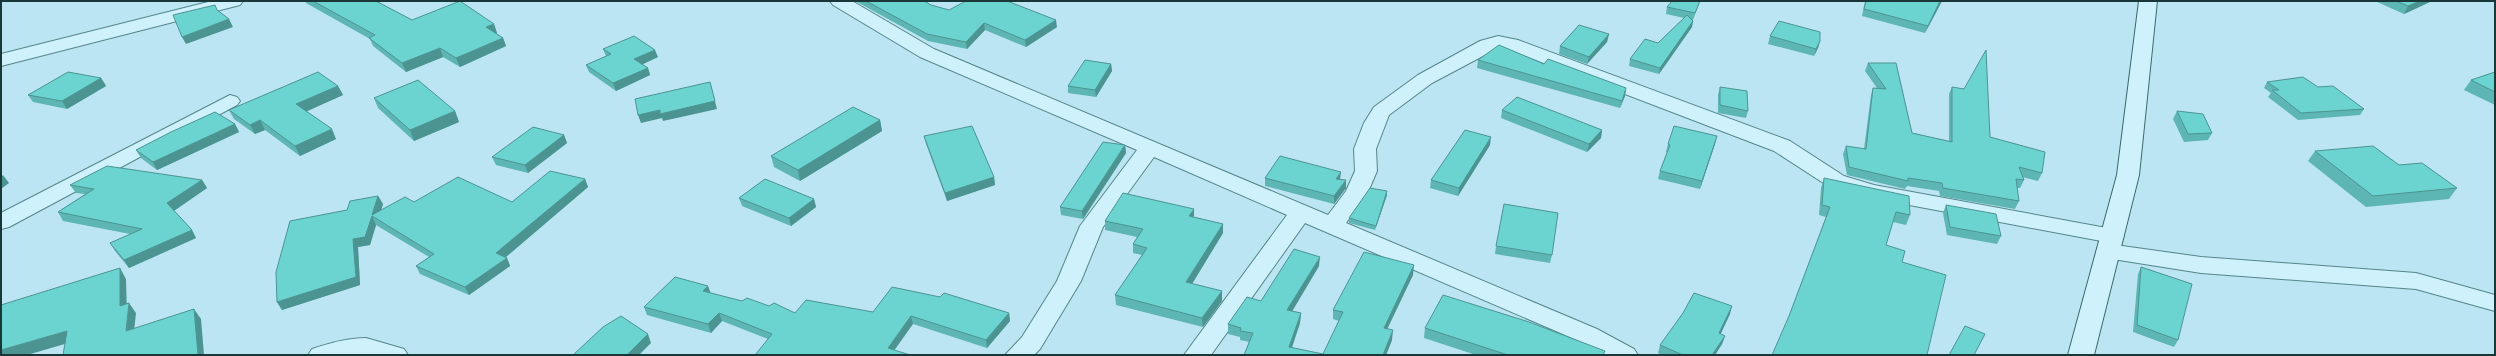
<svg xmlns="http://www.w3.org/2000/svg" width="2496" height="356" viewBox="0 0 2496 356" font-family="'Times New Roman',serif">
<style>
.lines{fill:none;stroke-linecap:round;stroke-linejoin:round}
.minor-casing{stroke:#53868a;stroke-width:2}
.secondary-casing{stroke:#376a6c;stroke-width:2}
.minor{fill:#cef1fc;fill-rule:evenodd}
.secondary{fill:#cef1fc;fill-rule:evenodd}
.wall{fill:#5db6b3}
.shaded-wall{fill:#4c9492}
.building{fill:#6cd4d0;stroke:#4c9492}
</style>
<rect width="100%" height="100%" fill="#bbe5f2"/>
<g class="lines">
<g class="minor-casing">
<g id="minor">
<polygon points="212,1 243,1 240,5 1,66 1,54"/>
<polygon points="830,1 852,1 934,49 1328,215 1346,191 1355,171 1354,149 1364,123 1374,107 1418,75 1480,41 1498,36 1518,40 1790,141 1844,176 1874,185 2112,229 2120,231 2124,236 2120,241 2112,243 1872,198 1828,186 1774,151 1507,49 1498,48 1432,83 1389,115 1376,149 1377,171 1368,192 1346,223 1597,329 1634,349 1638,355 1604,355 1579,341 1305,223 1211,355 1184,355 1287,215 1154,157 1103,227 1081,281 1040,349 1034,355 1005,355 1022,337 1057,281 1080,226 1137,150 920,57 833,5"/>
<polygon points="230,95 237,97 240,101 237,105 9,227 1,229 1,213"/>
<polygon points="2108,244 2201,257 2416,273 2495,295 2495,311 2416,289 2201,273 2100,257 2096,252 2100,247"/>
<path d="M366 338 404 349 408 355H308L312 349C330 343 347 338 366 338Z"/>
</g>
</g>
<g class="secondary-casing">
<polygon id="secondary" points="2139,1 2157,1 2139,175 2094,355 2068,355 2117,175"/>
</g>
<use href="#minor" class="minor"/>
<use href="#secondary" class="secondary"/>
</g>
<g class="wall">
<polygon points="305,1 376,1 412,20 494,24 497,33 496,33 503,38 506,46 460,67 443,57 406,72 373,46 370,39 306,3"/>
<polygon points="857,1 924,1 931,5 949,10 1057,27 1026,47 985,30 967,49 928,41 857,2"/>
<polygon points="1865,1 1942,1 1925,33 1862,16"/>
<polygon points="2375,1 2432,1 2404,14"/>
<polygon points="1699,4 1693,20 1692,27 1659,74 1629,66 1630,59 1658,43 1684,18 1666,14 1667,7"/>
<polygon points="1609,34 1607,42 1587,64 1559,54 1560,46"/>
<polygon points="1770,36 1820,41 1818,48 1814,56 1768,44"/>
<polygon points="603,49 658,57 642,64 648,68 650,75 616,91 589,72 586,65 606,56"/>
<polygon points="1478,60 1544,64 1626,88 1625,96 1620,108 1477,68"/>
<polygon points="1868,63 1896,63 1912,133 1949,141 1949,94 1952,87 1990,137 2042,173 2038,181 2022,177 2024,180 2020,188 2017,188 2019,201 2015,209 1940,196 1939,191 1907,186 1905,189 1847,175 1843,154 1846,146 1864,149 1871,95 1873,88 1877,88 1865,71"/>
<polygon points="1111,64 1112,71 1096,97 1068,93 1068,86"/>
<polygon points="2495,72 2495,105 2464,90 2471,80"/>
<polygon points="101,78 106,86 67,109 33,102 28,95"/>
<polygon points="2267,82 2318,87 2364,109 2360,115 2298,120 2268,97 2271,93 2264,88"/>
<polygon points="338,86 343,95 306,111 336,139 300,156 265,130 255,134 234,119 229,110"/>
<polygon points="1720,87 1748,111 1746,118 1718,113 1718,95"/>
<polygon points="374,98 455,111 459,122 414,141 378,108"/>
<polygon points="1502,110 1602,130 1601,138 1587,152 1501,118"/>
<polygon points="2177,111 2212,133 2208,140 2184,142 2173,119"/>
<polygon points="880,120 882,131 800,181 774,167 771,156"/>
<polygon points="235,124 239,132 157,170 141,158 136,150"/>
<polygon points="564,135 567,143 528,173 496,165 492,157"/>
<polygon points="924,136 994,177 995,185 947,201 926,144"/>
<polygon points="1717,136 1715,144 1700,189 1658,179 1660,171 1667,152 1666,152 1668,144"/>
<polygon points="1125,145 1126,153 1083,219 1061,215 1060,207"/>
<polygon points="1490,145 1458,196 1430,188 1431,180"/>
<polygon points="2315,151 2399,165 2457,188 2449,199 2366,207 2308,161"/>
<polygon points="1265,178 1340,180 1346,188 1334,204 1265,186"/>
<polygon points="1824,178 1910,215 1906,225 1893,222 1886,245 1902,262 1789,316 1826,217 1819,215 1821,188"/>
<polygon points="585,179 588,187 506,257 507,258 510,266 469,295 420,274 416,266 429,257 376,225 370,245 358,247 360,285 282,310 277,302 347,210 378,196 383,204 381,211 414,202 512,202"/>
<polygon points="202,180 207,188 174,211 192,230 196,238 129,268 115,251 110,243 130,234 63,221 58,212 85,194 76,193 70,185"/>
<polygon points="1387,191 1387,195 1375,230 1349,223 1349,218"/>
<polygon points="739,198 814,199 816,207 791,226 742,206"/>
<polygon points="1946,205 2001,236 1997,244 1947,235 1943,213"/>
<polygon points="1194,217 1223,224 1223,233 1192,284 1222,291 1222,301 1203,327 1116,305 1115,295 1142,255 1133,253 1133,244 1137,237 1105,230 1105,221"/>
<polygon points="1496,246 1552,255 1550,263 1495,254"/>
<polygon points="1319,266 1292,311 1301,313 1300,323 1292,348 1323,354 1339,321 1333,319 1333,310 1413,275 1387,328 1392,340 1386,355 1244,355 1249,342 1240,340 1240,337 1228,334 1228,324 1261,301"/>
<polygon points="2141,267 2178,340 2174,347 2133,332 2138,274"/>
<polygon points="710,293 742,301 769,306 795,313 873,312 1009,313 1010,321 987,348 913,324 768,339 722,321 711,333 647,315 644,307"/>
<polygon points="1730,314 1720,334 1725,336 1722,344 1715,355 1662,355 1658,353 1660,345"/>
<polygon points="1425,328 1604,355 1476,355 1424,338"/>
</g>
<g class="shaded-wall">
<polygon points="1940,1 1942,1 1925,33 1928,26"/>
<polygon points="2420,1 2432,1 2404,14 2408,6"/>
<polygon points="229,19 233,27 186,44 182,37"/>
<polygon points="1056,20 1057,27 1026,47 1025,40"/>
<polygon points="1693,21 1692,27 1659,74 1660,68"/>
<polygon points="984,23 985,30 967,49 966,42"/>
<polygon points="494,24 497,33 489,36 486,27"/>
<polygon points="1609,34 1607,42 1587,64 1589,57"/>
<polygon points="503,38 506,46 460,67 456,58"/>
<polygon points="1820,41 1818,48 1814,56 1816,49"/>
<polygon points="440,48 443,57 406,72 402,63"/>
<polygon points="655,50 658,57 637,67 634,59"/>
<polygon points="1111,64 1112,71 1096,97 1095,90"/>
<polygon points="648,68 650,75 616,91 613,83"/>
<polygon points="101,78 106,86 67,109 62,101"/>
<polygon points="710,82 717,109 663,121 662,118 641,123 638,115 660,110"/>
<polygon points="338,86 343,95 301,114 296,104"/>
<polygon points="1626,88 1625,96 1620,108 1622,101"/>
<polygon points="455,111 459,122 414,141 410,130"/>
<polygon points="260,120 265,130 255,134 250,125"/>
<polygon points="880,120 882,131 800,181 798,170"/>
<polygon points="235,124 239,132 157,170 153,162"/>
<polygon points="332,129 336,139 300,156 295,146"/>
<polygon points="1602,130 1601,138 1587,152 1589,144"/>
<polygon points="564,135 567,143 528,173 525,165"/>
<polygon points="1717,136 1715,144 1700,189 1702,181"/>
<polygon points="1491,137 1490,145 1458,196 1459,188"/>
<polygon points="1125,145 1126,153 1083,219 1082,211"/>
<polygon points="1341,172 1340,180 1336,179"/>
<polygon points="3,175 9,183 1,189 1,177"/>
<polygon points="994,177 995,185 947,201 945,193"/>
<polygon points="585,179 588,187 500,262 496,253"/>
<polygon points="202,180 207,188 172,212 167,203"/>
<polygon points="1346,180 1346,188 1334,204 1334,196"/>
<polygon points="1387,191 1387,195 1375,230 1376,226"/>
<polygon points="378,196 383,204 378,220 372,215"/>
<polygon points="814,199 816,207 791,226 789,218"/>
<polygon points="1194,209 1194,218 1189,216"/>
<polygon points="372,216 376,225 370,245 358,247 360,285 282,310 277,302 353,239"/>
<polygon points="1223,224 1223,233 1187,292 1186,282"/>
<polygon points="192,230 196,238 129,268 124,260"/>
<polygon points="1320,257 1319,266 1287,320 1287,310"/>
<polygon points="507,258 510,266 469,295 465,287"/>
<polygon points="1414,265 1413,275 1383,338 1384,328"/>
<polygon points="120,268 126,279 127,316 120,306"/>
<polygon points="708,286 711,294 703,291"/>
<polygon points="1222,291 1222,301 1203,327 1202,318"/>
<polygon points="129,303 136,313 133,341 126,331"/>
<polygon points="1732,306 1730,314 1717,342 1719,333"/>
<polygon points="194,309 201,319 204,355 198,355"/>
<polygon points="719,313 722,321 711,333 708,324"/>
<polygon points="1009,313 1010,321 987,348 986,340"/>
<polygon points="1301,313 1300,323 1289,355 1289,347"/>
<polygon points="911,316 913,324 891,355 888,348"/>
<polygon points="1393,330 1392,340 1386,355 1383,355"/>
<polygon points="67,331 75,341 27,355 1,355 1,350"/>
<polygon points="648,334 651,343 639,355 627,355"/>
<polygon points="1725,336 1722,344 1715,355 1712,355"/>
</g>
<g class="building">
<polygon points="313,1 376,1 412,20 460,1 494,24 486,27 503,38 456,58 440,48 402,63 369,38 375,35"/>
<polygon points="866,1 924,1 931,5 949,10 966,1 1007,1 1056,20 1025,40 984,23 966,42 927,34"/>
<polygon points="1672,1 1700,1 1695,13 1667,7"/>
<polygon points="1866,1 1940,1 1928,26 1864,9"/>
<polygon points="2396,1 2420,1 2408,6"/>
<polygon points="215,5 217,10 229,19 182,37 173,15"/>
<polygon points="1687,15 1693,21 1660,68 1630,59 1645,39 1658,43"/>
<polygon points="1779,21 1820,32 1820,41 1816,49 1770,36"/>
<polygon points="1579,25 1609,34 1589,57 1560,46"/>
<polygon points="634,36 655,50 634,59 648,68 613,83 586,65 611,54 603,49"/>
<polygon points="1499,45 1544,64 1548,59 1626,88 1622,101 1478,60"/>
<polygon points="1986,50 1990,137 2045,152 2042,173 2019,167 2024,180 2016,179 2019,201 1943,188 1942,183 1908,178 1908,181 1849,167 1846,146 1866,149 1873,88 1886,89 1868,63 1896,63 1912,133 1952,142 1952,87 1964,89"/>
<polygon points="1085,60 1111,64 1095,90 1068,86"/>
<polygon points="68,72 101,78 62,101 28,95"/>
<polygon points="318,72 338,86 296,104 332,129 295,146 260,120 250,125 229,110"/>
<polygon points="2495,72 2495,92 2471,80"/>
<polygon points="2303,77 2318,87 2333,86 2364,109 2301,113 2272,90 2279,90 2267,82"/>
<polygon points="418,80 455,111 410,130 374,98"/>
<polygon points="710,82 715,101 660,114 660,110 638,115 635,99"/>
<polygon points="1720,87 1747,91 1748,111 1720,105"/>
<polygon points="1517,97 1602,130 1589,144 1502,110"/>
<polygon points="853,107 880,120 798,170 771,156"/>
<polygon points="2177,111 2203,114 2212,133 2188,134"/>
<polygon points="215,112 235,124 153,162 136,150 171,132"/>
<polygon points="972,126 994,177 945,193 924,136"/>
<polygon points="1674,126 1717,136 1702,181 1660,171 1670,145 1668,144"/>
<polygon points="533,127 564,135 525,165 492,157"/>
<polygon points="1465,130 1491,137 1459,188 1431,180"/>
<polygon points="1103,142 1125,145 1082,211 1060,207"/>
<polygon points="2373,146 2399,165 2422,163 2457,188 2373,196 2315,151"/>
<polygon points="1280,156 1341,172 1336,179 1346,180 1334,196 1265,178"/>
<polygon points="107,166 202,180 167,203 192,230 124,260 110,243 142,229 58,212 94,189 70,185"/>
<polygon points="550,171 585,179 496,253 507,258 465,287 416,266 434,254 372,216 365,237 353,239 356,277 277,302 276,272 290,221 347,210 350,201 378,196 372,215 405,197 414,202 458,177 512,202"/>
<polygon points="1824,178 1909,196 1910,215 1896,212 1886,245 1905,251 1902,262 1946,275 1927,355 1772,355 1789,316 1830,207 1822,205"/>
<polygon points="765,179 814,199 789,218 739,198"/>
<polygon points="1370,188 1387,191 1376,226 1349,218"/>
<polygon points="1123,193 1194,209 1189,216 1223,224 1186,282 1222,291 1202,318 1115,295 1147,248 1133,244 1143,229 1105,221"/>
<polygon points="1504,204 1558,213 1552,255 1496,246"/>
<polygon points="1946,205 1996,214 2001,236 1950,227"/>
<polygon points="1294,249 1320,257 1287,310 1301,313 1289,347 1323,354 1343,312 1333,310 1364,252 1414,265 1384,328 1393,330 1383,355 1244,355 1253,333 1240,331 1241,328 1228,324 1247,297 1261,301"/>
<polygon points="2141,267 2192,284 2178,340 2137,325"/>
<polygon points="120,268 120,306 129,303 126,331 194,309 198,355 63,355 67,331 1,350 1,305"/>
<polygon points="675,277 708,286 703,291 742,301 747,298 769,306 774,303 795,313 806,300 873,312 892,287 940,297 944,293 1009,313 986,340 911,316 888,348 910,355 755,355 772,334 719,313 708,324 644,307"/>
<polygon points="1694,293 1732,306 1719,333 1725,336 1712,355 1683,355 1660,345 1683,313"/>
<polygon points="1443,295 1529,322 1605,351 1603,355 1508,355 1425,328"/>
<polygon points="621,316 648,334 627,355 573,355 603,327"/>
<polygon points="1965,326 1985,334 1974,355 1949,355"/>
</g>
<rect width="2496" height="356" fill="none" stroke="#1a3738" stroke-width="4"/>
</svg>
